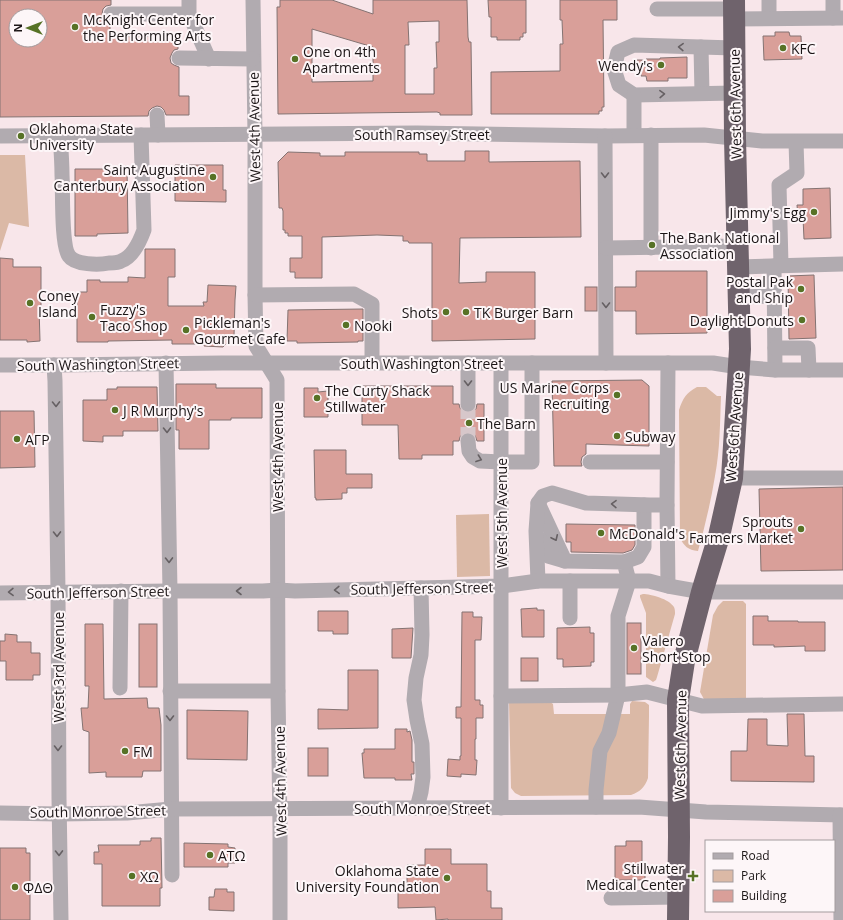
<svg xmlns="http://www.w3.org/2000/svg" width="843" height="920" viewBox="0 0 843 920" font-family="'Open Sans',sans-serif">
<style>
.green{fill:#dbb9a6}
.building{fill:#d99f99;stroke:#847372;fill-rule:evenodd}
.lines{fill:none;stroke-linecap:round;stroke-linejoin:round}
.minor-tunnel{stroke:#d7c7ca;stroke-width:15;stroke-dasharray:15 8;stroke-linecap:butt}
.minor{stroke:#b1abb0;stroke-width:15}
.highway{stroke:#6f636c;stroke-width:22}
.oneway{stroke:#666063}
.poi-dot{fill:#577226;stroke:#fdf6f8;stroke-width:1.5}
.labels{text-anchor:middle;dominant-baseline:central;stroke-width:4;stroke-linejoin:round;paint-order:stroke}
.poi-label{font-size:14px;fill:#1b1516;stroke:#fdf6f8;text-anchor:start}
.street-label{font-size:14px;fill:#1b1516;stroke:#fdf6f8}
</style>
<rect width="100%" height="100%" fill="#f8e6ea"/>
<g class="green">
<polygon points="0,155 25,155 29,227 9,223 0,251"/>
<path d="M697 387H706L717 396H721C720 423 720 450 715 476 711 501 705 526 698 551 688 550 684 546 680 538L679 410C683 398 686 393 697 387Z"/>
<polygon points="489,514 490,576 457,577 456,515"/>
<path d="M643 594C651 594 669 599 674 607 675 609 675 612 675 614L657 677 656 680 653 682 646 677V613L640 597V595Z"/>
<polygon points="723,601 743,601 746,604 746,700 705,701 700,692 713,615 718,606"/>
<path d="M632 701 645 702 649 705V716L648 778C645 787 640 792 631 795L521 796 515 793 511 788 509 702H550L553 704 554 714H630V704Z"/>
</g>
<g class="building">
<path d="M0 0H111V5L106 6 103 9 102 14 103 19 106 22 110 23V37L178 36V49L174 50 172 53 170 58 171 63 174 65 179 67V96H189V115H166L164 110 161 107 157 106 152 108 149 111 148 116 0 117ZM16 16H40V40H16Z"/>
<path d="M280 0H332L373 14V0H467L468 37 469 42H471L472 115H440V113L437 112 278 114 277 7H280ZM439 21V42H436L437 68H434V94H405V45H409L408 22ZM312 29 373 47V81L312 82Z"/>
<polygon points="488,0 526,0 526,33 523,33 523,37 520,37 520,40 497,40 497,37 491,37 491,17 489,17"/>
<polygon points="560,0 617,0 617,20 603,20 604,107 602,107 602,111 599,111 599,114 491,114 491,72 560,71 560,44 563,44 562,20 560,20"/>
<polygon points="775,32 789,32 790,36 801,36 802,59 764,60 763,36 775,36"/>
<polygon points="687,57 687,78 668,78 668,81 647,81 646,76 641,76 641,70 635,70 635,60 646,60 646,59 660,59 660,58"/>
<polygon points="465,151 489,151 489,162 580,161 581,237 460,238 459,283 486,282 486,272 535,272 535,339 432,341 432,243 409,243 408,241 403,241 403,236 377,235 322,237 322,278 295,278 295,272 290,272 290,258 302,258 302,236 288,236 288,233 285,233 285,230 283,230 283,211 282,208 279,208 278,162 288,152 320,153 320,156 345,156 345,152 419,152 419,154 427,154 427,161 465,161"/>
<polygon points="175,165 223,165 223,190 226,190 226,202 175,201"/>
<polygon points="127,166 128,233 97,234 97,236 75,236 75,169 106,169 106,167"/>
<polygon points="830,188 831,238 804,239 803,218 798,218 797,205 803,205 803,189"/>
<polygon points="145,249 175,249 175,277 168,277 168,306 204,306 203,302 207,302 208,285 236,286 235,300 234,336 223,347 204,346 204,344 172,344 172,340 108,341 108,342 77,342 77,292 87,292 87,280 100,280 100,282 128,282 128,277 145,278"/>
<polygon points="0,258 13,259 13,267 41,267 41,307 39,307 40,341 27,342 27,340 0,340"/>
<polygon points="636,271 707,271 707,333 636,334 636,311 615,311 615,287 636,287"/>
<polygon points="814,275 816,338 789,339 788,276"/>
<rect x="585" y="287" width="12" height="24"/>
<polygon points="363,309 363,341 358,341 358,342 297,343 297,341 287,341 288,310"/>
<polygon points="642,380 649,386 649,446 586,444 586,454 582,457 581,462 582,466 554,466 552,381"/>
<polygon points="176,384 216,384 216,388 262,388 262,418 231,418 231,420 209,420 209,449 179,449 179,430 176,430"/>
<polygon points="362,386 453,386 453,404 459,404 460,408 463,412 468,413 472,412 476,409 477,404 484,404 484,441 477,441 475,435 471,433 467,432 462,434 460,437 459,441 453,441 453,455 422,455 422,459 399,459 398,425 362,425"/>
<polygon points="117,387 157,387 158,431 123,431 123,436 103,436 103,442 83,441 83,400 107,400 107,389 117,389"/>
<polygon points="304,388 318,388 318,392 328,391 328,417 304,417"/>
<polygon points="0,411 34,411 35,467 0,468"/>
<polygon points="314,450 346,450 346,474 372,474 372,488 347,488 347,493 342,493 342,499 316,500 316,498 315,498"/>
<polygon points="843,487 843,570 761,571 759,489"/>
<polygon points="566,524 635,525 635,545 632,550 623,553 571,552 571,542 566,542"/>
<polygon points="537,608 537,610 544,610 544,637 522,637 521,609"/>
<polygon points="318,611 348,611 348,634 333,634 333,631 318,631"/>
<polygon points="462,612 473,612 473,617 482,617 481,640 475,640 475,700 480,700 480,705 483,705 483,718 476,718 476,739 475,739 475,760 477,760 476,775 461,774 461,777 447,776 448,759 460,760 460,756 461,756 461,718 456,718 456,707 461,707"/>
<polygon points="753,616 768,616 768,621 798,621 798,622 825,622 825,651 805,651 805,646 774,647 774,645 753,645"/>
<rect x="627" y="623" width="14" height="51"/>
<polygon points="85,624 103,624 104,699 147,698 148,708 159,708 161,725 161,771 143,771 142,777 106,777 106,772 89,773 89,732 83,730 81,708 88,708 89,686 85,686"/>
<rect x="139" y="624" width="18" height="63"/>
<polygon points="590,627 590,633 594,633 594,662 591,662 591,666 563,667 563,659 557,659 557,628"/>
<polygon points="413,628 411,658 392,658 392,629"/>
<polygon points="5,634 17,635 17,642 31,642 31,653 40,653 40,675 33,675 33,680 6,680 6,661 0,661 0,641 5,641"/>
<rect x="521" y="658" width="17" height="23"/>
<polygon points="348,670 378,670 378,728 318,729 318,709 348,710"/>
<polygon points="187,710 248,711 247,760 187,759"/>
<polygon points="787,714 804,714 805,756 814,756 814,782 731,781 731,751 747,751 748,719 767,719 767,745 788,746"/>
<polygon points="395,729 407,729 407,732 410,731 412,740 412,762 414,762 414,774 411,774 412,780 395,780 395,778 364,778 362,753 364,753 364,749 395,749"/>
<rect x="308" y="748" width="20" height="28"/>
<polygon points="151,838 161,838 162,888 160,888 160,906 102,906 102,864 94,864 94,852 99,852 98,845 140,845 140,841 151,841"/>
<polygon points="626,841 642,841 642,870 645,870 645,880 615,880 615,846 626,846"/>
<polygon points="184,843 228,844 228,847 235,848 235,863 228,863 228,867 184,867"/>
<polygon points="0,848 26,848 26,853 30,853 30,920 0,920"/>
<polygon points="425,849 451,849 451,864 487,864 487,891 491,891 491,908 502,908 502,920 448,920 448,919 436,920 435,907 398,908 398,891 407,891 407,865 425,865"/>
<polygon points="215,889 227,889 227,892 234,892 234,911 209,910 209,897 214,897"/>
</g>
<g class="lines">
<polyline class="minor-tunnel" points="468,404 468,441"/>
<g class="minor">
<polyline points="189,0 189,14 209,59"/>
<polyline points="253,0 255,135 255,295 256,346 277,380 278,691 280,827 280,920"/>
<polyline points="833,0 833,18"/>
<polyline points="657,9 734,9"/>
<polyline points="111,14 189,14"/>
<polyline points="769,18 769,0"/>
<polyline points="733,19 843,18"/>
<polyline points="701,47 702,93"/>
<polyline points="734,48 634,45 618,52 614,69 619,85 634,95 734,93"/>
<polyline points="179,58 253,59"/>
<polyline points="634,95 634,135"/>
<polyline points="157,115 158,135"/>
<path d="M60 135C61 149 62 162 62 175 63 190 61 246 69 256 75 265 99 265 109 263 113 263 118 263 121 261 133 257 140 241 144 230L141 135"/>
<polyline points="651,135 651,248"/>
<polyline points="0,136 417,133 605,136 704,135 762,141 843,141"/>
<polyline points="605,136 606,363"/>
<polyline points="606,248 738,246"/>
<polyline points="781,265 779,185 797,173 796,142"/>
<polyline points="774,266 775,370"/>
<polyline points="738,267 843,264"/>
<polyline points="255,295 354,294 372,304 372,363"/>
<polyline points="739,297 774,296"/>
<polyline points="775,348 808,348 809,370"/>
<polyline points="166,363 170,591 172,875"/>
<polyline points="668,363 667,505 668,586"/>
<polyline points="0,365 59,365 222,363 713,363 739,367 775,370 843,370"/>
<polyline points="54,365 55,381 58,592 59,798 61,920"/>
<polyline points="468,404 468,363"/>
<polyline points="468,441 469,451 473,457 480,461 501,462 532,462 532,363"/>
<polyline points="590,462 667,462"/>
<polyline points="732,478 843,478"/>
<polyline points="538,503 565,561 624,562 629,581 618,616 618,695 609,733 600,751 596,790 596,807"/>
<polyline points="539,538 548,556 565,561"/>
<polyline points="624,562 638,557 644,547 644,505"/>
<polyline points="538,581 536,531 538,503 543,496 552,493 586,503 650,505 667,505"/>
<polyline points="570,581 570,618"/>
<polyline points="0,593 170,591 263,591 278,590 295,591 502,586 538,581 649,581 668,586 702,592 843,592"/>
<polyline points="120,688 121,591"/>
<polyline points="170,691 278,691"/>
<polyline points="501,696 618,695 647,692 702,706 843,704"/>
<polyline points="417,808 421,792 423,777 422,744 417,720 414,700 416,678 421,655 422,635 421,588"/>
<polyline points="501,808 501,363"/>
<polyline points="0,813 59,814 127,813 171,809 639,807 706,812 843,815"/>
<polyline points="840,815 841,920"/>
<polyline points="611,898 678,897"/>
</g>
<polyline class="highway" points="678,920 679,837 678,700 684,661 702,592 719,536 732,478 740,349 735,138 734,0"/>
</g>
<defs><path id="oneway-chevron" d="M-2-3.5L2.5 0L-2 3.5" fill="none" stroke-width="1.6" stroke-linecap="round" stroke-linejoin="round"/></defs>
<g class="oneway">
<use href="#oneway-chevron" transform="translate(681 47) rotate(-178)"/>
<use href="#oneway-chevron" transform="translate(662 94) rotate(-2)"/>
<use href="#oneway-chevron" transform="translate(605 175) rotate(90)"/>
<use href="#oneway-chevron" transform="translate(606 305) rotate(90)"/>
<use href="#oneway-chevron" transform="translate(468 383) rotate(90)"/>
<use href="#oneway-chevron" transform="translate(56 404) rotate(89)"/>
<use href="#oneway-chevron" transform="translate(167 430) rotate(89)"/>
<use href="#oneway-chevron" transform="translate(479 459) rotate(20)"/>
<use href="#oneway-chevron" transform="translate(614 504) rotate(-179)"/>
<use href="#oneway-chevron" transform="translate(57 534) rotate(89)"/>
<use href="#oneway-chevron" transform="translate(555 538) rotate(65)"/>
<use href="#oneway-chevron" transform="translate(169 560) rotate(89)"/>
<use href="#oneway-chevron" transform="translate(337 590) rotate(178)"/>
<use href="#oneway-chevron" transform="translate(239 591) rotate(-180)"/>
<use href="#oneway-chevron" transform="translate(11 592) rotate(179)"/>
<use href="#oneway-chevron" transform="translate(170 718) rotate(90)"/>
<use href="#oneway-chevron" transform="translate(58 748) rotate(90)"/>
<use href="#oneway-chevron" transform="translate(59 853) rotate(89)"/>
</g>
<g class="poi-dot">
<circle cx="75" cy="27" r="4"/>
<circle cx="783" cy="48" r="4"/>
<circle cx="295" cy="59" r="4"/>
<circle cx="661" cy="65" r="4"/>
<circle cx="21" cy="136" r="4"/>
<circle cx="213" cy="177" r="4"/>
<circle cx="814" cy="212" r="4"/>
<circle cx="652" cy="245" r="4"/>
<circle cx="801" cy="289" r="4"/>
<circle cx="30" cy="303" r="4"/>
<circle cx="446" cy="312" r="4"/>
<circle cx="466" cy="312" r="4"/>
<circle cx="92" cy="317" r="4"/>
<circle cx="802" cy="320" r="4"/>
<circle cx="346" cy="325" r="4"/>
<circle cx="186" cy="330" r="4"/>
<circle cx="617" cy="395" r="4"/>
<circle cx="317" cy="398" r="4"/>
<circle cx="115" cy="410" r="4"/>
<circle cx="469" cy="423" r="4"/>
<circle cx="617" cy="436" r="4"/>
<circle cx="17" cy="439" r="4"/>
<circle cx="801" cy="529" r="4"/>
<circle cx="601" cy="533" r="4"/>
<circle cx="634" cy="648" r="4"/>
<circle cx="125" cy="751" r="4"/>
<circle cx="210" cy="855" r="4"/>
<circle cx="132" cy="876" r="4"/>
<path d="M691 870h4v4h4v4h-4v4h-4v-4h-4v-4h4z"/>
<circle cx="447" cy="878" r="4"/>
<circle cx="15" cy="887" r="4"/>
</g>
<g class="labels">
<g class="poi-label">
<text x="83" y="19">McKnight Center for<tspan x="83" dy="16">the Performing Arts</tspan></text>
<text x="791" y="48">KFC</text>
<text x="303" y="51">One on 4th<tspan x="303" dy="16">Apartments</tspan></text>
<text x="653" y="65" text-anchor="end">Wendy's</text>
<text x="29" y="128">Oklahoma State<tspan x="29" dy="16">University</tspan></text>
<text x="205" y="169" text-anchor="end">Saint Augustine<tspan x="205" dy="16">Canterbury Association</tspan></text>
<text x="806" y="212" text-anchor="end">Jimmy's Egg</text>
<text x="660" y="237">The Bank National<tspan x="660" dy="16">Association</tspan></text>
<text x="793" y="281" text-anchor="end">Postal Pak<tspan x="793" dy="16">and Ship</tspan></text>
<text x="38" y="295">Coney<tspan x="38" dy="16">Island</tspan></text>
<text x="100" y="309">Fuzzy's<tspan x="100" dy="16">Taco Shop</tspan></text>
<text x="438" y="312" text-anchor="end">Shots</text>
<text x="474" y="312">TK Burger Barn</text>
<text x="794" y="320" text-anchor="end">Daylight Donuts</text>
<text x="194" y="322">Pickleman's<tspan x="194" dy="16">Gourmet Cafe</tspan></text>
<text x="354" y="325">Nooki</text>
<text x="609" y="387" text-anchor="end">US Marine Corps<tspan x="609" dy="16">Recruiting</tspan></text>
<text x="325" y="390">The Curty Shack<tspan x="325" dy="16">Stillwater</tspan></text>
<text x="123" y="410">J R Murphy's</text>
<text x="477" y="423">The Barn</text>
<text x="625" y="436">Subway</text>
<text x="25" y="439">AΓP</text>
<text x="793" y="521" text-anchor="end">Sprouts<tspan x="793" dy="16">Farmers Market</tspan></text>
<text x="609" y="533">McDonald's</text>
<text x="642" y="640">Valero<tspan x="642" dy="16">Short Stop</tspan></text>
<text x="133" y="751">FM</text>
<text x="218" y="855">ΑTΩ</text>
<text x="684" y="868" text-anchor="end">Stillwater<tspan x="684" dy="16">Medical Center</tspan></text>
<text x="439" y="870" text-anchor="end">Oklahoma State<tspan x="439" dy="16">University Foundation</tspan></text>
<text x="140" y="876">XΩ</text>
<text x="23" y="887">ΦΔΘ</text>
</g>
<g class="street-label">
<text transform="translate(735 104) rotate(-91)">West 6th Avenue</text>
<text transform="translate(254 127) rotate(-91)">West 4th Avenue</text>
<text x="422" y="134">South Ramsey Street</text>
<text x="422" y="363">South Washington Street</text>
<text transform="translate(98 364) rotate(-1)">South Washington Street</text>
<text transform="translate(734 427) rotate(-86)">West 6th Avenue</text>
<text transform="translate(277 457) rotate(-90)">West 4th Avenue</text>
<text transform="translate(501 513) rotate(-90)">West 5th Avenue</text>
<text transform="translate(422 588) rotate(-1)">South Jefferson Street</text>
<text transform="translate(98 592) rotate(-1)">South Jefferson Street</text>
<text transform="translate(58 667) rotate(-90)">West 3rd Avenue</text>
<text transform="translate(680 745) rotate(-89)">West 6th Avenue</text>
<text transform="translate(280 781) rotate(-91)">West 4th Avenue</text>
<text x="422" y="808">South Monroe Street</text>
<text transform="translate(98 811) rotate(-1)">South Monroe Street</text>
</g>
</g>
<rect x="705" y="840" width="130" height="72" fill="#fdf6f8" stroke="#a39c9e"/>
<rect x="713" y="853" width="20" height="6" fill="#b1abb0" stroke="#a39c9e"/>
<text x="741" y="860" font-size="12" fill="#1b1516">Road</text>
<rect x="713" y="870" width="20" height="12" fill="#dbb9a6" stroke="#a39c9e"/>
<text x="741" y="880" font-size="12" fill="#1b1516">Park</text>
<rect x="713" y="890" width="20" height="12" fill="#d99f99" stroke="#a39c9e"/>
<text x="741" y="900" font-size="12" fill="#1b1516">Building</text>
<g transform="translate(28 28) rotate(270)"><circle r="19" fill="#fdf6f8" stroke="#a39c9e"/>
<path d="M0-3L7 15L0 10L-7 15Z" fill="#577226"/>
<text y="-6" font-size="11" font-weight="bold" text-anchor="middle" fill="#1b1516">N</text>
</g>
</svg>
